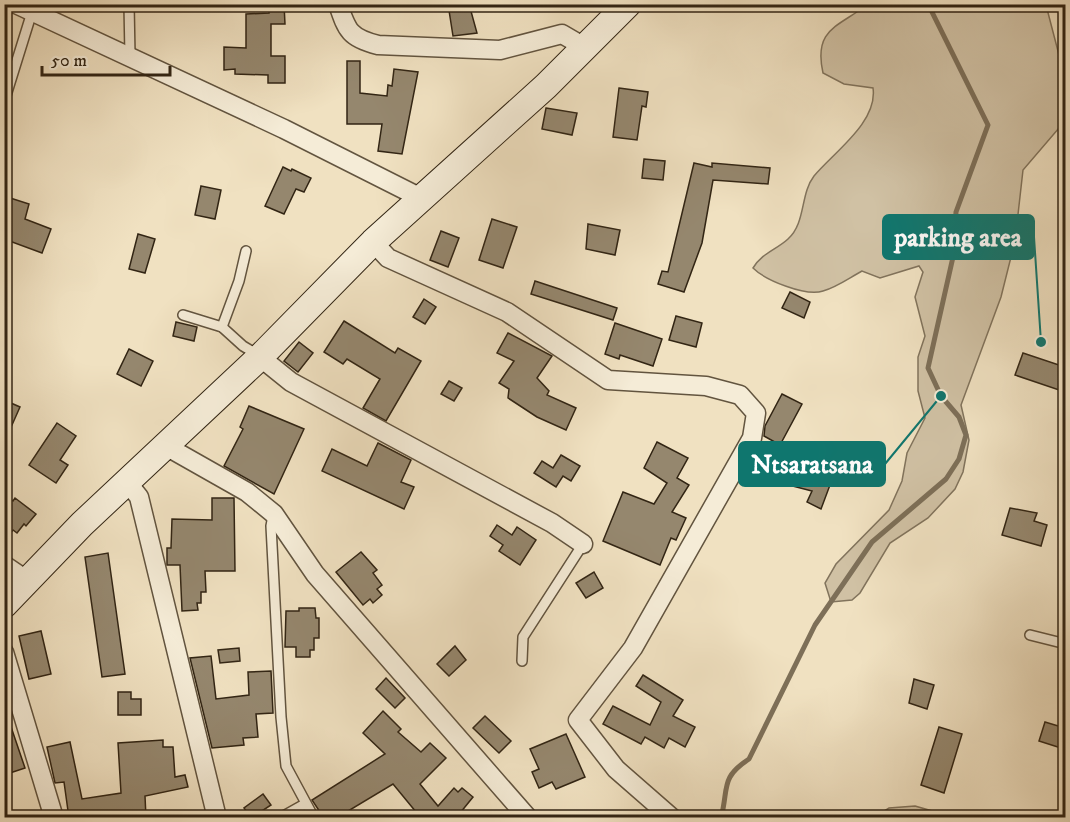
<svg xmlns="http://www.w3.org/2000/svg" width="1070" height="822" viewBox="0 0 1070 822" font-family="'IM FELL DW Pica',serif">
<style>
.green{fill:#d0c1a4;stroke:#81735c;stroke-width:1.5}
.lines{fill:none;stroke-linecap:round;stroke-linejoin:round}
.stream{stroke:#7d6f58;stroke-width:5}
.building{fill:#95876e;stroke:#322514;stroke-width:1.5}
.service-casing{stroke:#62543f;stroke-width:12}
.minor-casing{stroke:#62543f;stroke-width:21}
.secondary-casing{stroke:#322514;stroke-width:28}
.service{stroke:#f5ecd7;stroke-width:9}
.minor{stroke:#f5ecd7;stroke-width:18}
.secondary{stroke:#f5ecd7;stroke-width:26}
.leader{fill:none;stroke:#0f766e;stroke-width:2}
.callout-dot{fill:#0f766e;stroke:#f5ecd7;stroke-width:2}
.callout{fill:#0f766e;stroke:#0f766e;stroke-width:2}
.callout-label{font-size:26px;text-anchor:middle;font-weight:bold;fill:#fff}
</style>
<rect width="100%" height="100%" fill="#f0e1c1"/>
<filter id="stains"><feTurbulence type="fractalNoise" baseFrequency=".00333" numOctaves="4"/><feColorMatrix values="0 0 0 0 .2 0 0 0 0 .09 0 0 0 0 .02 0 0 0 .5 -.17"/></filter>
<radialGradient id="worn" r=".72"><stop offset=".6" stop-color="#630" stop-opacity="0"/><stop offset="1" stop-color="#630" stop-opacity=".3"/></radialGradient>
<g class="green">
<path d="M868 4 1046 5 1065 78V121L1023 170 1015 241 1001 297 961 405 969 440 963 472 955 489 928 518 890 543 860 593 852 600 831 602 825 583 836 564 889 510 902 481 907 453 925 418 918 391V357L925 336 915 297 923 272 919 266 880 278 862 271C849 278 837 287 823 291 806 297 765 280 753 268 762 253 776 250 788 239 806 223 800 194 814 176 834 152 878 122 873 88L844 84 823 73C813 28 839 27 868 4Z"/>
<polygon points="915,806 932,811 935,817 880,817 881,813 889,808"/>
</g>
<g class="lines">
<path class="stream" d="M721 818C729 787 720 778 749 759L815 625 872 542 946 479 959 459 966 435 959 417 941 396 928 368 953 257 956 212 988 125 928 4"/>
</g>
<g class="building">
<polygon points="269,4 284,4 285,24 271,24 271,56 285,56 285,83 268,83 268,75 235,74 235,69 224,70 224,47 246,48 246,14 269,13"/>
<polygon points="448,4 469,4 477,33 453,36"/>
<polygon points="347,61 360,61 360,93 387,96 388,85 392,86 394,69 418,72 402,154 378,151 382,124 347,124"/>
<polygon points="619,88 648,92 646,107 642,106 637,140 613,137"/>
<polygon points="546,108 577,113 572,135 542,129"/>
<polygon points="644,159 665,161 663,180 642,178"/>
<polygon points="694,163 712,167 712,163 770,168 768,184 713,180 702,243 684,292 658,284 662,271 668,272"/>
<polygon points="283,167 291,171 292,169 311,178 304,192 296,189 284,214 265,206"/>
<polygon points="201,186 221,190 215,219 195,215"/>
<polygon points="4,196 29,204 25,219 51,229 42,253 4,239"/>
<polygon points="492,219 517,227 503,268 479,260"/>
<polygon points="588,224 620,230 615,255 586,249"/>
<polygon points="441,231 459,238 448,267 430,260"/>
<polygon points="138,234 155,239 145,273 129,269"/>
<polygon points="535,281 617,308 613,320 531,294"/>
<polygon points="790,292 810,302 804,318 782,308"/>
<polygon points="424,299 436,307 425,324 413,317"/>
<polygon points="676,316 702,323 696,347 669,340"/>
<polygon points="344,321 395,353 398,348 421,361 386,421 363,408 380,379 347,359 343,364 324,352"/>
<polygon points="176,322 197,327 194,341 173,336"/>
<polygon points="615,323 662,339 653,366 620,355 619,359 605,354"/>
<polygon points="508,333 552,356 537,378 549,391 547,395 576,408 566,430 537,417 508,398 509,389 499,383 514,361 497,353"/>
<polygon points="299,342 313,353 298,372 284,361"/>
<polygon points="129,349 153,361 141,386 117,374"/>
<polygon points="1023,353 1065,367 1065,392 1015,375"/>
<polygon points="449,381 462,388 454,401 441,394"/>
<polygon points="782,394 802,404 780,445 764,436 765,426"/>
<polygon points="4,400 20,407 4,443"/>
<polygon points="249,406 304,429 274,494 224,466 243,429 240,427"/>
<polygon points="57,423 76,436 60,460 68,465 56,483 29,465"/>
<polygon points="657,442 688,458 677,478 689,485 672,512 686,518 676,540 671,538 660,565 603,541 623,492 654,504 667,483 644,468"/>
<polygon points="378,443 411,460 401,482 414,487 404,509 322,471 332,449 367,466"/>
<polygon points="813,445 829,449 824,473 833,477 821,509 807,502 812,491 773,481 781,452 809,459"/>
<polygon points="561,455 580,466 571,481 563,476 556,487 534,473 542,461 553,468"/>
<polygon points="4,494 13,501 15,498 36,514 26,526 24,524 17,533 13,530 4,541"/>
<polygon points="212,498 234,498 235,571 205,571 206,592 201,592 201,603 197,603 198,610 182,611 180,565 167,565 167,548 171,548 172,519 212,520"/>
<polygon points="1010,508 1037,513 1034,521 1047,525 1041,546 1002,535"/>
<polygon points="497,525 512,535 517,527 536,540 520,565 499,551 503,545 490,536"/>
<polygon points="361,552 377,570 373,573 382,585 377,589 382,595 373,603 370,599 363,605 336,572"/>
<polygon points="108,553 125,674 102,677 85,557"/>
<polygon points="594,572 603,588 586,598 576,583"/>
<polygon points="299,608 315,608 316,618 319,618 319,638 314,638 314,650 310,650 310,657 296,657 296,647 285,647 286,611 299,611"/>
<polygon points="41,631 51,674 29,679 19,636"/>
<polygon points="455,646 466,660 449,676 437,664"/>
<polygon points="239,648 240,661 220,663 218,650"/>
<polygon points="211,656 216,699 249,695 248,672 271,671 273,713 256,714 258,737 243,738 244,745 212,748 190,658"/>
<polygon points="643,675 683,700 673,716 695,727 685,747 669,738 664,748 645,737 641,744 603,724 613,706 650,725 661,702 636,686"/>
<polygon points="386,678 405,698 395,708 376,689"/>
<polygon points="914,679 934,685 927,709 909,703"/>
<polygon points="118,692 131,692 131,699 141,699 141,715 118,715"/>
<polygon points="383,711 401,729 398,732 421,752 430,743 446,758 420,784 438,806 454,788 458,792 462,788 473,797 456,818 421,818 393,784 348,811 352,818 324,818 312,800 385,754 363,733"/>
<polygon points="7,715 25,768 4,775 4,716"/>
<polygon points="485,716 511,741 499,753 473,728"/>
<polygon points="1045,722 1065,728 1061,748 1039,741"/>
<polygon points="939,727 962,734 944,793 921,785"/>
<polygon points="566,734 585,777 556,789 552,782 539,788 532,772 539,769 530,749"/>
<polygon points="163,740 163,747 173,747 175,777 185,775 188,787 145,796 146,818 125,818 125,814 69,818 64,782 55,783 47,747 70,742 82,799 121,793 118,743"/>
<polygon points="263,794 271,805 251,818 244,808"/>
</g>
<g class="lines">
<g class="service-casing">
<g id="service">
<polyline points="129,4 130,56"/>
<polyline points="4,102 32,12"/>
<polyline points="183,315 222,327 243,346 258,355"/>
<polyline points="222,327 239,281 246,251"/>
<polyline points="273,516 271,526 281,717 286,766 314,818"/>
<polyline points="1030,635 1066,644"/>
<polyline points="522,661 523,637 583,544"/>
<polyline points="280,818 305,804"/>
</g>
</g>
<g class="minor-casing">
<g id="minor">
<polyline points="16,4 284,129 421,198"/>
<path d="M338 4C347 31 350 38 378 45L500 50 562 34 586 48"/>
<polyline points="373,242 388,258 507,312 608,380 706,386 740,395 756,413 752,438 633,648 578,720 616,769 672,818"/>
<polyline points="260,357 291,382 552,523 583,544"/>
<polyline points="164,445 247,492 274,514 315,574 528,818"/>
<polyline points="127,482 139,497 217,818"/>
<polyline points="4,565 29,582"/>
<polyline points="4,652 54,818"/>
</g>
</g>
<g class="secondary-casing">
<polyline id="secondary" points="4,605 82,524 260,357 373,242 546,86 628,4"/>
</g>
<use href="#service" class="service"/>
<use href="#minor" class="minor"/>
<use href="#secondary" class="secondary"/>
</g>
<path class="leader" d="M1041 342L1034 237M941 396L885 464"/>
<g class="callout-dot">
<circle cx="1041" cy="342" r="6"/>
<circle cx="941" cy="396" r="6"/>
</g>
<g class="callout">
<rect x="883" y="215" width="151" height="44" rx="6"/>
<rect x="739" y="442" width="146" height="44" rx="6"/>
</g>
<g class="callout-label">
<text x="958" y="246">parking area</text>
<text x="812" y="473">Ntsaratsana</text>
</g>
<rect width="1070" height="822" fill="none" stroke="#f0e1c1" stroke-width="24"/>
<rect x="6" y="6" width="1058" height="810" fill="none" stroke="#322514" stroke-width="3"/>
<rect x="12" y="12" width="1046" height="798" fill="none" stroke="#322514" stroke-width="1.5"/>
<path d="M42 66v9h128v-9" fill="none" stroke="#322514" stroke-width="3"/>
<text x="51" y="66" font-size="18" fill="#322514" stroke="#f5ecd7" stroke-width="4.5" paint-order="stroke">50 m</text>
<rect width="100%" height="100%" filter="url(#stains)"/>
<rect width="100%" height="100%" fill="url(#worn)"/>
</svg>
